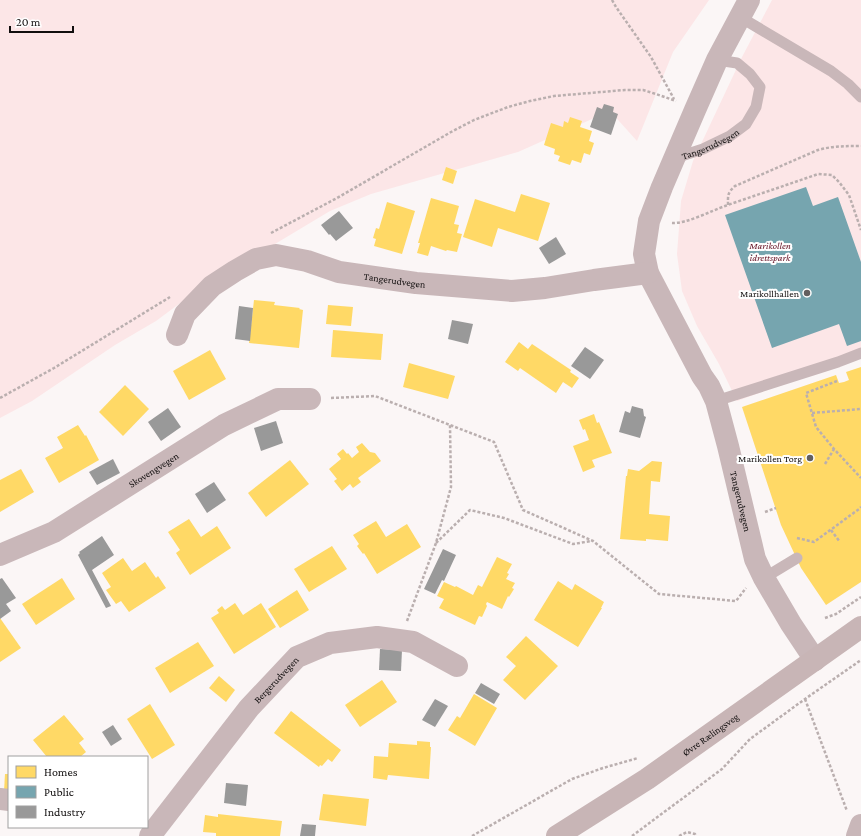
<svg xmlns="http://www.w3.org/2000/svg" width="861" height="836" viewBox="0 0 861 836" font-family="'Crimson Pro',serif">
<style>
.green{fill:#fce6e7}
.homes{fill:#ffd966}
.public{fill:#76a5af}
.industry{fill:#999}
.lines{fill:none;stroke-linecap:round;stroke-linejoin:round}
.path{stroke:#baafaf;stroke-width:2.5;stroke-dasharray:3 2;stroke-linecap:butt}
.service{stroke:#c9b7b9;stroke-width:11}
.minor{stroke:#c9b7b9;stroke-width:22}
.secondary{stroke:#c8b5b6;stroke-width:22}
.poi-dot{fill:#635f5f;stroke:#fff;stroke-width:1.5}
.labels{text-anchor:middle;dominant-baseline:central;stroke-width:4;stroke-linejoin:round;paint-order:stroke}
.street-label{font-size:10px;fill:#110e0e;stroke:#fff}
.park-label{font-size:10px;font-style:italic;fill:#651023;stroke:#fff}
.poi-label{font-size:10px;fill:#110e0e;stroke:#fff;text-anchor:end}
</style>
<rect width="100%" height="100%" fill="#fbf6f6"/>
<g class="green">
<polygon points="0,0 709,0 673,52 637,141 610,111 518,152 371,194 330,211 195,292 156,321 115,345 32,401 0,418"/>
<polygon points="772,0 861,0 861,356 737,401 719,364 697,326 682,291 677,254 681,201 693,161 742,57"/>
</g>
<g class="homes">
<polygon points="570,117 582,121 580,127 592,131 589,141 594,143 590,155 584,153 581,163 572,160 570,165 558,161 560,156 554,154 555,149 544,145 551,123 563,127 564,121 568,123"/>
<polygon points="446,167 457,171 453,184 442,180"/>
<polygon points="521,194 550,203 538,241 498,228 492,247 463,237 475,199 515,212"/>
<polygon points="431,198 459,206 454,224 459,225 457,233 462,234 457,252 447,250 446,251 431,246 428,256 417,253 420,243 418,243"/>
<polygon points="387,202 415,211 402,254 374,246 376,239 373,238 376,228 379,229"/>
<polygon points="254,300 275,302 274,305 300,308 299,309 303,310 299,348 249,343"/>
<polygon points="328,305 353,307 351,326 326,324"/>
<polygon points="333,330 383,334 381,360 331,357"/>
<polygon points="519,342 528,349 532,344 571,370 570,372 579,378 572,388 563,382 556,393 520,368 518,371 505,362"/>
<polygon points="210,350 226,379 189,400 173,371"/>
<polygon points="409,363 455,376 448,399 403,387"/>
<polygon points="861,367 861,582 826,605 801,568 781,525 742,407 836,375 839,383 844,382 849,380 846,372"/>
<polygon points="125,385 149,409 123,436 99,412"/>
<polygon points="594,414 597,423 599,422 612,453 592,460 595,467 583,472 573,446 589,440 585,429 583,430 579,420"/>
<polygon points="78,425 85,436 86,435 99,460 59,483 45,458 63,448 57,437"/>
<polygon points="362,443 370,452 375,453 381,461 358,478 361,482 353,488 350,484 342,491 334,481 337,479 329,469 341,459 337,454 343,449 347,454 348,453 352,458 359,452 356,447"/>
<polygon points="290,460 309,484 266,517 248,493"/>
<polygon points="652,461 662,462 660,482 651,481 649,514 670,516 668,541 646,539 646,541 620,539 626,476 627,476 628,469 639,471"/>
<polygon points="21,469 34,492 0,512 0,480"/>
<polygon points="189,519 201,537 217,526 231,548 190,575 176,553 180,550 168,532"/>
<polygon points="376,521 386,537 407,524 421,547 377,574 364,553 363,554 357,546 359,544 353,535"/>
<polygon points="332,546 347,569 309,592 294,569"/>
<polygon points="497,557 512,564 507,573 509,574 506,579 515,583 512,588 514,589 509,597 508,596 502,609 487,602 486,604 487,606 482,617 479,616 475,625 439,608 444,599 437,596 444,582 455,587 456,586 473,595 478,585 482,587"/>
<polygon points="123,558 132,571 145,562 156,578 158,576 166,588 129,612 121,601 116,604 106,590 111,587 102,573"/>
<polygon points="62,578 75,599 36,625 22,604"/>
<polygon points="558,581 572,590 575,584 604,602 601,608 602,608 578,647 534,620"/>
<polygon points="297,590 309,610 280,628 268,609"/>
<polygon points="235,603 243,615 261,603 276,627 234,654 211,618 219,613 217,610 222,606 225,610"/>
<polygon points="0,618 21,648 0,662"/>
<polygon points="526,636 558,666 525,700 503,680 516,666 506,657"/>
<polygon points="198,642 214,666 170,693 155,668"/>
<polygon points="219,676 235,690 226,702 209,688"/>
<polygon points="382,680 397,702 360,727 345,705"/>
<polygon points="474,694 497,708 475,746 448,730 457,716 460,718"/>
<polygon points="150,704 175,745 152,759 127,719"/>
<polygon points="291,711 341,750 332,762 328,759 322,766 320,765 319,767 274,733"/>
<polygon points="64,715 84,739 79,743 86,752 80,757 47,757 33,740"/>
<polygon points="417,741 430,742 430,747 431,747 429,779 388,775 387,780 373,778 374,756 388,757 389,743 417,745"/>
<polygon points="5,774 9,774 9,791 4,791"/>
<polygon points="323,794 369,799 366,826 319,820"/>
<polygon points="218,814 282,821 280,836 216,836 216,833 203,832 205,815 218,817"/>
</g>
<polygon class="public" points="806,187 813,206 838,197 861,262 861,341 847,346 839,324 772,348 725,215"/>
<g class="industry">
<polygon points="604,104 614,107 613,112 618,114 611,135 590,127 597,107 602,109"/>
<polygon points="339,211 353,228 336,241 330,234 329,235 321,225"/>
<polygon points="556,237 566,254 549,264 539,248"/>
<polygon points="239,306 253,308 250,341 235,339"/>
<polygon points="452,320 473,324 468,344 448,339"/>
<polygon points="585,347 604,360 590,379 571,366"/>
<polygon points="632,406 643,409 644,416 646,417 640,438 619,432 625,411 630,413"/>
<polygon points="168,408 181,427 161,441 148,422"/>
<polygon points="276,421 283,443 261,451 254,428"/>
<polygon points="113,459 120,473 97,485 89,472"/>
<polygon points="214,482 226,500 207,513 195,494"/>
<polygon points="102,536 114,555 92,570 111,606 106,608 78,555 80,553 79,552"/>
<polygon points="443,549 456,555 444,581 442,580 435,594 424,589"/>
<polygon points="2,578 16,598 6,604 11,611 0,619 0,579"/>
<polygon points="380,649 402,650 401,671 379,670"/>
<polygon points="481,683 500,694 494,704 475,693"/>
<polygon points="435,699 448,706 435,727 422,720"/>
<polygon points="113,725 122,739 111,746 102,732"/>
<polygon points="226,783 248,785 246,806 224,803"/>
<polygon points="302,824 316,825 315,836 300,836"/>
</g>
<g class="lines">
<g class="path">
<polyline points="612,0 616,7 651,57 674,99"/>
<path d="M728 205C728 196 727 193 735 186L818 150C832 146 846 146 861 146"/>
<path d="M672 223C686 224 711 211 725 206 756 195 787 185 818 174L832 175 839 182 849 195 861 230"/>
<polyline points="271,233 337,198 451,132 474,120 508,107 530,101 554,96 625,90 643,90 656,94 676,101"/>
<polyline points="837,381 806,393 816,427 834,449 861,478"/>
<polyline points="0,398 54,368 170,297"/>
<polyline points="331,398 375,396 494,442 523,510 593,541 659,594 736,601 746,588"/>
<polyline points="812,413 861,409"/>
<polyline points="825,464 834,449"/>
<polyline points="765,512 776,508"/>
<polyline points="831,530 840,542"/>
<polyline points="797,538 814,542 859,509 861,507"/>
<polyline points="436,543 470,510 504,518 573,544 592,541"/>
<polyline points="825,618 836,614 861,597"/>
<polyline points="407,621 436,543 451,487 450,425"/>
<polyline points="805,699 847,811"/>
<polyline points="472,836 572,779 603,768 638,758"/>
<polyline points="632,836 722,769 750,739 805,699 861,660"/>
<polyline points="679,836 687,832 695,834 696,836"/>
</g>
<g class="service">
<polyline points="740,17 831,71 848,84 861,97"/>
<path id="s1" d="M675 158 703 149 730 136 746 124 756 107 760 87 750 74 737 63 717 60"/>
<polyline points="716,401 838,362 861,353"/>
<polyline points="764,578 797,558"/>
</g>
<g class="minor">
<path id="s2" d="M749 0 717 60 695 110 662 187 649 221 644 254 648 273 702 376 709 386 716 401 728 446 755 559 764 578 791 624 815 660"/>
<path id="s3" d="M177 335 185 314 212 286 235 271 256 259 276 255 307 261 339 272 416 283 512 291 545 288 594 280 648 273"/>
<path id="s4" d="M0 555 54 532 224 425 278 399H310"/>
<polyline points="0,799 9,800"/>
<path id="s5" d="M150 836 249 708 297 657 330 643 377 637 413 642 457 666"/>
<polyline points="857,836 861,825"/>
</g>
<path class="secondary" id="s6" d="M557 836 647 779 861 627"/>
</g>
<g class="poi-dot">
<circle cx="807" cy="293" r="4"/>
<circle cx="810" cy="458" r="4"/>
</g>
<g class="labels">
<g class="street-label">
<text stroke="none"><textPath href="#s1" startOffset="38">Tangerudvegen</textPath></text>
<text stroke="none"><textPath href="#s3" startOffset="255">Tangerudvegen</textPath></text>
<text stroke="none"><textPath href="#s4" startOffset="176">Skovengvegen</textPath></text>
<text stroke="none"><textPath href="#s2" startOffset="544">Tangerudvegen</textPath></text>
<text stroke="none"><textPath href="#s5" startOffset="201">Bergerudvegen</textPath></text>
<text stroke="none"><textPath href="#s6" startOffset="184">Øvre Rælingsveg</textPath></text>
</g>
<g class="park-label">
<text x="770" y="245">Marikollen<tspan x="770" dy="12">idrettspark</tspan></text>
</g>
<g class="poi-label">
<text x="799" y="293">Marikollhallen</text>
<text x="802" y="458">Marikollen Torg</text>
</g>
</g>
<rect x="8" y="756" width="140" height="72" fill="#ffffff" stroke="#a09f9f"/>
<rect x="16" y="766" width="20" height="12" fill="#ffd966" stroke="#a09f9f"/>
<text x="44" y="776" font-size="12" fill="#110e0e">Homes</text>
<rect x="16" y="786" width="20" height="12" fill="#76a5af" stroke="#a09f9f"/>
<text x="44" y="796" font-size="12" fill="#110e0e">Public</text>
<rect x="16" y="806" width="20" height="12" fill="#999999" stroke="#a09f9f"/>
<text x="44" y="816" font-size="12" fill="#110e0e">Industry</text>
<path d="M10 26v6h63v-6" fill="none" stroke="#110e0e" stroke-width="2"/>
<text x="16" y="26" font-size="12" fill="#110e0e" stroke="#ffffff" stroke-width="3" paint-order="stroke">20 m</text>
</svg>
